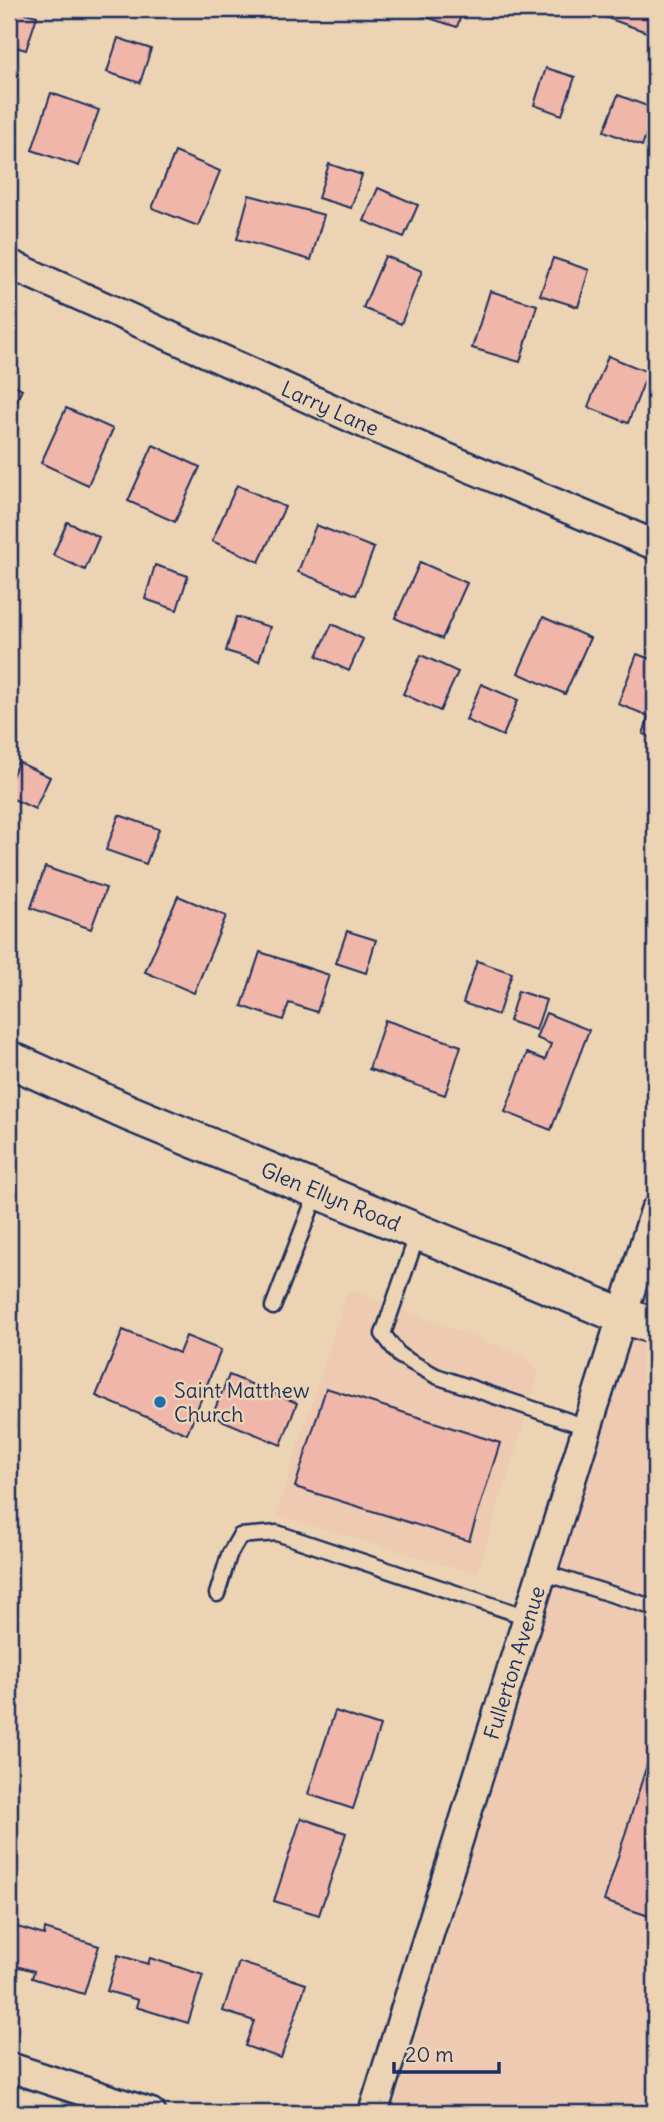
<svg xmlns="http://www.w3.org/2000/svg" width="664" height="2122" viewBox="0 0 664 2122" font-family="Delius,sans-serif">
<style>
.built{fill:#edcab1}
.building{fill:#f0b6aa;stroke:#1b2f5e;stroke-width:2}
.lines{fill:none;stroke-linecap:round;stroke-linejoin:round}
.service-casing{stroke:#1b2f5e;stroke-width:19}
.minor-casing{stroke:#1b2f5e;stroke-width:33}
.tertiary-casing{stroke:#1b2f5e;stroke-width:40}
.service{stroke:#ecd3b4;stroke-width:14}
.minor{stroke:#ecd3b4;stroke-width:28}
.tertiary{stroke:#ecd3b4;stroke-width:35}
.poi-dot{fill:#1f6fb2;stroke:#ecd3b4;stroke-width:2.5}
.labels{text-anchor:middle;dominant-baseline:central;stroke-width:5;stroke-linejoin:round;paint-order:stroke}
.street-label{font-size:21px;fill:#1b2f5e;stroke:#ecd3b4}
.poi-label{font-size:21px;fill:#1b2f5e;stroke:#ecd3b4;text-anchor:start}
</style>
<rect width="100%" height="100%" fill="#ecd3b4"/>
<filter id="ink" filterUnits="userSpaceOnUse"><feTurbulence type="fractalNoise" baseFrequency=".0143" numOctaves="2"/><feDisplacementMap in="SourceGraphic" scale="14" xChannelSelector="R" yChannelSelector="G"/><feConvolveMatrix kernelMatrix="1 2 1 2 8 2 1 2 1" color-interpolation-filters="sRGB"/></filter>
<g filter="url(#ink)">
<g class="built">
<polygon points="348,1289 527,1358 539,1374 477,1574 276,1515"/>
<polygon points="631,1337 655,1345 655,2113 392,2113"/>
</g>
<g class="building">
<polygon points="9,9 37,16 26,50 9,45"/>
<polygon points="422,9 463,9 457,27 420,15"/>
<polygon points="604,9 655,9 655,35 602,16"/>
<polygon points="118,38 151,49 140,83 107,72"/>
<polygon points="546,68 575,77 562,115 534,105"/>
<polygon points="51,93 99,110 79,166 32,150"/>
<polygon points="618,95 655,109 642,146 604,131"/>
<polygon points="175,152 220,171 198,226 152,208"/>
<polygon points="329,164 362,175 351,208 318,198"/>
<polygon points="378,188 418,205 404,237 364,221"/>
<polygon points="249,195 324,215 311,260 237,239"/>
<polygon points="385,256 422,271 401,324 363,308"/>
<polygon points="553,258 589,270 578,307 540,295"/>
<polygon points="490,291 537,305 520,362 472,348"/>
<polygon points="608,356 648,372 628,423 588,407"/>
<polygon points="9,382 22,389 9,419"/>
<polygon points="66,408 113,429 88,485 41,463"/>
<polygon points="153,445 200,467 175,522 128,501"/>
<polygon points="237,485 285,507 259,562 212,541"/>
<polygon points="67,522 99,537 85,570 53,555"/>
<polygon points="316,525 374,548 356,595 298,572"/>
<polygon points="420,562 467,583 442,639 395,618"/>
<polygon points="155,565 188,576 177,610 145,599"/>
<polygon points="236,617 270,627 259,661 226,651"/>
<polygon points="543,617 590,638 565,694 518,673"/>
<polygon points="332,624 363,639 349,671 317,656"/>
<polygon points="637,654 655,661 655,739 643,734 649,716 618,704"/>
<polygon points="421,655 458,672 440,711 403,694"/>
<polygon points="481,684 518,700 503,736 466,720"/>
<polygon points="18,762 50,777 35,809 9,797 9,784"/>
<polygon points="119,815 159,829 146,864 106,850"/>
<polygon points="45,867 106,888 91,929 31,908"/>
<polygon points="178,896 226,916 194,993 145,972"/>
<polygon points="347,931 376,940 366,973 336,963"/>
<polygon points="260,952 329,975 317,1012 289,1003 283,1020 242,1006"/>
<polygon points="477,961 512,973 498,1015 463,1003"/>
<polygon points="518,991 546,1000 536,1030 509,1021"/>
<polygon points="546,1013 589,1030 551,1130 505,1112 527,1053 545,1060 551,1044 536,1038"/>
<polygon points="385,1020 461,1046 445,1095 369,1069"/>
<polygon points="123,1330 179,1353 186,1336 221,1350 187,1434 96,1396"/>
<polygon points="229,1375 297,1403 281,1445 212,1416"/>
<polygon points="326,1388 500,1443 469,1541 295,1487"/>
<polygon points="335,1711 380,1726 353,1809 308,1794"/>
<polygon points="651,1752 655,1753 655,1918 604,1901"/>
<polygon points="301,1818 346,1833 319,1915 274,1901"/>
<polygon points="14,1926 44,1935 45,1929 99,1946 84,1994 32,1978 34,1971 9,1964 9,1942"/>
<polygon points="118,1955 148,1964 150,1958 203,1975 188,2023 136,2007 138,2000 107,1991"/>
<polygon points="239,1962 306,1984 281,2058 245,2046 254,2021 223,2011"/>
</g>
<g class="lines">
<g class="service-casing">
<g id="service">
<polyline points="418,1233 383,1334 400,1356 436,1376 586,1427"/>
<polyline points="273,1307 317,1192"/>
<polyline points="541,1572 655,1608"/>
<polyline points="217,1594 229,1555 240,1536 277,1533 527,1617"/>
</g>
</g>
<g class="minor-casing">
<g id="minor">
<path id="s1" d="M9 264 368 425 655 545"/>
<polyline points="9,2067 151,2113"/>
<path id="s2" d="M373 2113 655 1211"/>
</g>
</g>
<g class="tertiary-casing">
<g id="tertiary">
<path id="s3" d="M9 1059 129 1113 620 1315 655 1326"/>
</g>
</g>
<use href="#service" class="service"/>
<use href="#minor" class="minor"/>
<use href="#tertiary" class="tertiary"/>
</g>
</g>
<circle class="poi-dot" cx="160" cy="1402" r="7"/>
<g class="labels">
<g class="street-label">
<text stroke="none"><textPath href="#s1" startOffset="352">Larry Lane</textPath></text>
<text stroke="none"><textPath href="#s3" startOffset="350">Glen Ellyn Road</textPath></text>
<text stroke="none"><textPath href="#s2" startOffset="472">Fullerton Avenue</textPath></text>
</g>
<g class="poi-label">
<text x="174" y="1390">Saint Matthew<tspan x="174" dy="24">Church</tspan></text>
</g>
</g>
<rect width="664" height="2122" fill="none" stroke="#ecd3b4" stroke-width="35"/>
<rect x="18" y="18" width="629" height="2087" fill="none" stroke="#1b2f5e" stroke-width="2.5" filter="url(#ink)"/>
<path d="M394 2062v10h105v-10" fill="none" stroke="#1b2f5e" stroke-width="3.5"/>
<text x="405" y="2062" font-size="21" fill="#1b2f5e" stroke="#ecd3b4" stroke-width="5" paint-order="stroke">20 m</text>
</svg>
